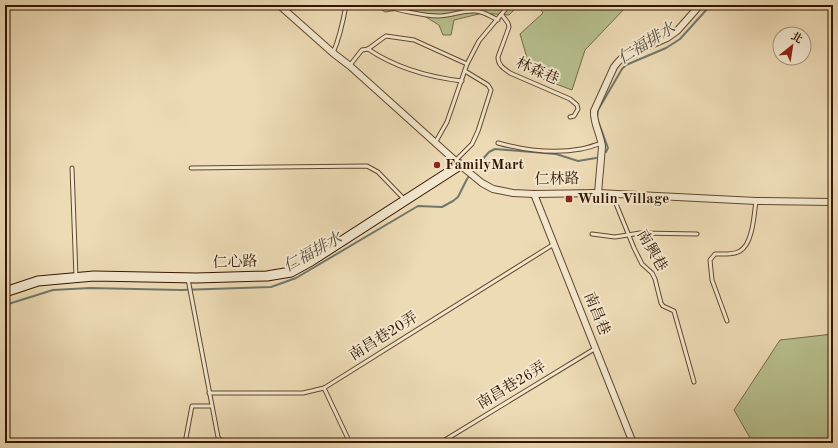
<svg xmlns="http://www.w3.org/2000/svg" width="838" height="448" viewBox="0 0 838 448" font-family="'Old Standard TT','Noto Serif TC',serif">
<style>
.green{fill:#b7c08e;stroke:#766a47}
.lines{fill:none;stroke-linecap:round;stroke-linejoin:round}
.stream{stroke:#71776c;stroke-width:2}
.lane-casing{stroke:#62462d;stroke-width:5}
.street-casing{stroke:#62462d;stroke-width:8}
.secondary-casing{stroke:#341500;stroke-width:11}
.lane{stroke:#f3e8cf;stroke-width:3}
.street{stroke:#f3e8cf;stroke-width:6}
.secondary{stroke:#f3e8cf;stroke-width:9}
.poi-dot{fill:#8f2418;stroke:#f3e8cf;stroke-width:1.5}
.labels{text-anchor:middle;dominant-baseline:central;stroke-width:4;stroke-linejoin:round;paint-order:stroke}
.street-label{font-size:15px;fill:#341500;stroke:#f3e8cf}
.poi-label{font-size:15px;font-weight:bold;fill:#341500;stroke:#f3e8cf;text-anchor:start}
.water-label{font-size:16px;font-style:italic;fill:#584e3f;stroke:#f3e8cf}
</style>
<rect width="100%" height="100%" fill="#eddbb5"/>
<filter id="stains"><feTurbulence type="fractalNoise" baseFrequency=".005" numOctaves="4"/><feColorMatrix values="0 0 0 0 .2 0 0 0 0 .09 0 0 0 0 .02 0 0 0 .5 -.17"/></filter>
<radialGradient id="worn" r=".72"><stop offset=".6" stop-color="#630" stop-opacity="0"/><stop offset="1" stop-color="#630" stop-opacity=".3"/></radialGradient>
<g class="green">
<polygon points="374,5 519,5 509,15 483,13 454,20 451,35 443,35 439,25 421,14 406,9 385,12"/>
<polygon points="538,5 628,5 585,50 572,90 532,75 520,34 543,13"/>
<polygon points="833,334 833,443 753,443 734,410 780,340"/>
</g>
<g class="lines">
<g class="stream">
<polyline points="606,152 608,148 597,118 598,110 622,69 626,65 666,48 680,39 708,8 711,5"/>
<polyline points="5,305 53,290 90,288 181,290 271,287 296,278 418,206 442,207 453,201 458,197 467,179 474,169 489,152 495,149 556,154 578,161 596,158"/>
</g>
<g class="lane-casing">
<g id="lane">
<path d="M384 5C396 10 425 16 438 16 451 16 463 10 475 11 483 11 490 16 498 20"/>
<path d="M502 15 508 23 509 27 498 57C498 65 503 68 510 73L570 99 577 105 578 109 574 116 570 117"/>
<polyline points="368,49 383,38 386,36 414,40 467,64"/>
<path d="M333 53C340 37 343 22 346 5"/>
<path d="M350 65 362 50 368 49C396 68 428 77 462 81"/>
<polyline points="435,143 447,122 467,64 479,41 509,5"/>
<path d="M498 143C524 150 555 154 581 149 588 148 595 145 602 143"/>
<polyline points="455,161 472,144 478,131 491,90 488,85 465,71"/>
<polyline points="72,168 76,277"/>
<polyline points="191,168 367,166 378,172 404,199"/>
<polyline points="612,194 634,248 642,264 652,273 655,279 661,303 663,306 674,311 694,382"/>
<polyline points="592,234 615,237 640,233 697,234"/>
<polyline points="188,279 218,437 222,443"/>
<path d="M727 321 712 280 710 260 715 254C723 254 734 255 740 251 753 244 754 214 756 201"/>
<polyline points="324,388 350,443"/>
<polyline points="209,393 303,393 324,388 554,244"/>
<polyline points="185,443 192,406 212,406"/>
<polyline points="440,443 596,348"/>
</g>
</g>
<g class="street-casing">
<g id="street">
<polyline points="279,5 333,53 350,66 460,165 482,183 493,189 513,193 534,194 598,193 756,201 833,202"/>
<path d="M598 193 602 147C601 135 593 123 594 111L614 67 618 62 623 57 667 38 677 31 700 5"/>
<polyline points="534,194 633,443"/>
</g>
</g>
<g class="secondary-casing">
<polyline id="secondary" points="5,292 38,281 94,276 196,278 267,276 291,272 311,261 460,165"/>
</g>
<use href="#lane" class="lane"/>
<use href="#street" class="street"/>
<use href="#secondary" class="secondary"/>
</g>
<g class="poi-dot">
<circle cx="437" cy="165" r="4"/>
<rect x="565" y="195" width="8" height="8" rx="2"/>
</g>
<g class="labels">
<g class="street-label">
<text transform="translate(537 72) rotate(24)">林森巷</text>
<text transform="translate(557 180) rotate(-1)">仁林路</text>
<text transform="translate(651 251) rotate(60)">南興巷</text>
<text transform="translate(235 263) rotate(-2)">仁心路</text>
<text transform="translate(596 314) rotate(68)">南昌巷</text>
<text transform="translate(384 337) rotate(-32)">南昌巷20弄</text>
<text transform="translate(512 386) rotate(-31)">南昌巷26弄</text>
</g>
<g class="poi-label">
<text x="445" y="165">FamilyMart</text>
<text x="577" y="199">Wulin Village</text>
</g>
<g class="water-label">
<text transform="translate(647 44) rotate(-32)">仁福排水</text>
<text transform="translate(313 253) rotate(-29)">仁福排水</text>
</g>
</g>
<rect width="838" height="448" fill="none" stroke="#eddbb5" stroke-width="20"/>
<rect x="6" y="6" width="826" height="436" fill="none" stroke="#341500" stroke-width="2"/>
<rect x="10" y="10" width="818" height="428" fill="none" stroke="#341500"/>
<g transform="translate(792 46) rotate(30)"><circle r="19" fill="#f3e8cf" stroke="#a7947c"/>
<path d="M0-3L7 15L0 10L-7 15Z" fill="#8f2418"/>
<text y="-6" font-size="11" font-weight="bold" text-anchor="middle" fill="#341500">北</text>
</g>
<rect width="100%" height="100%" filter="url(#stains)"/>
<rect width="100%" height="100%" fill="url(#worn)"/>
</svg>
